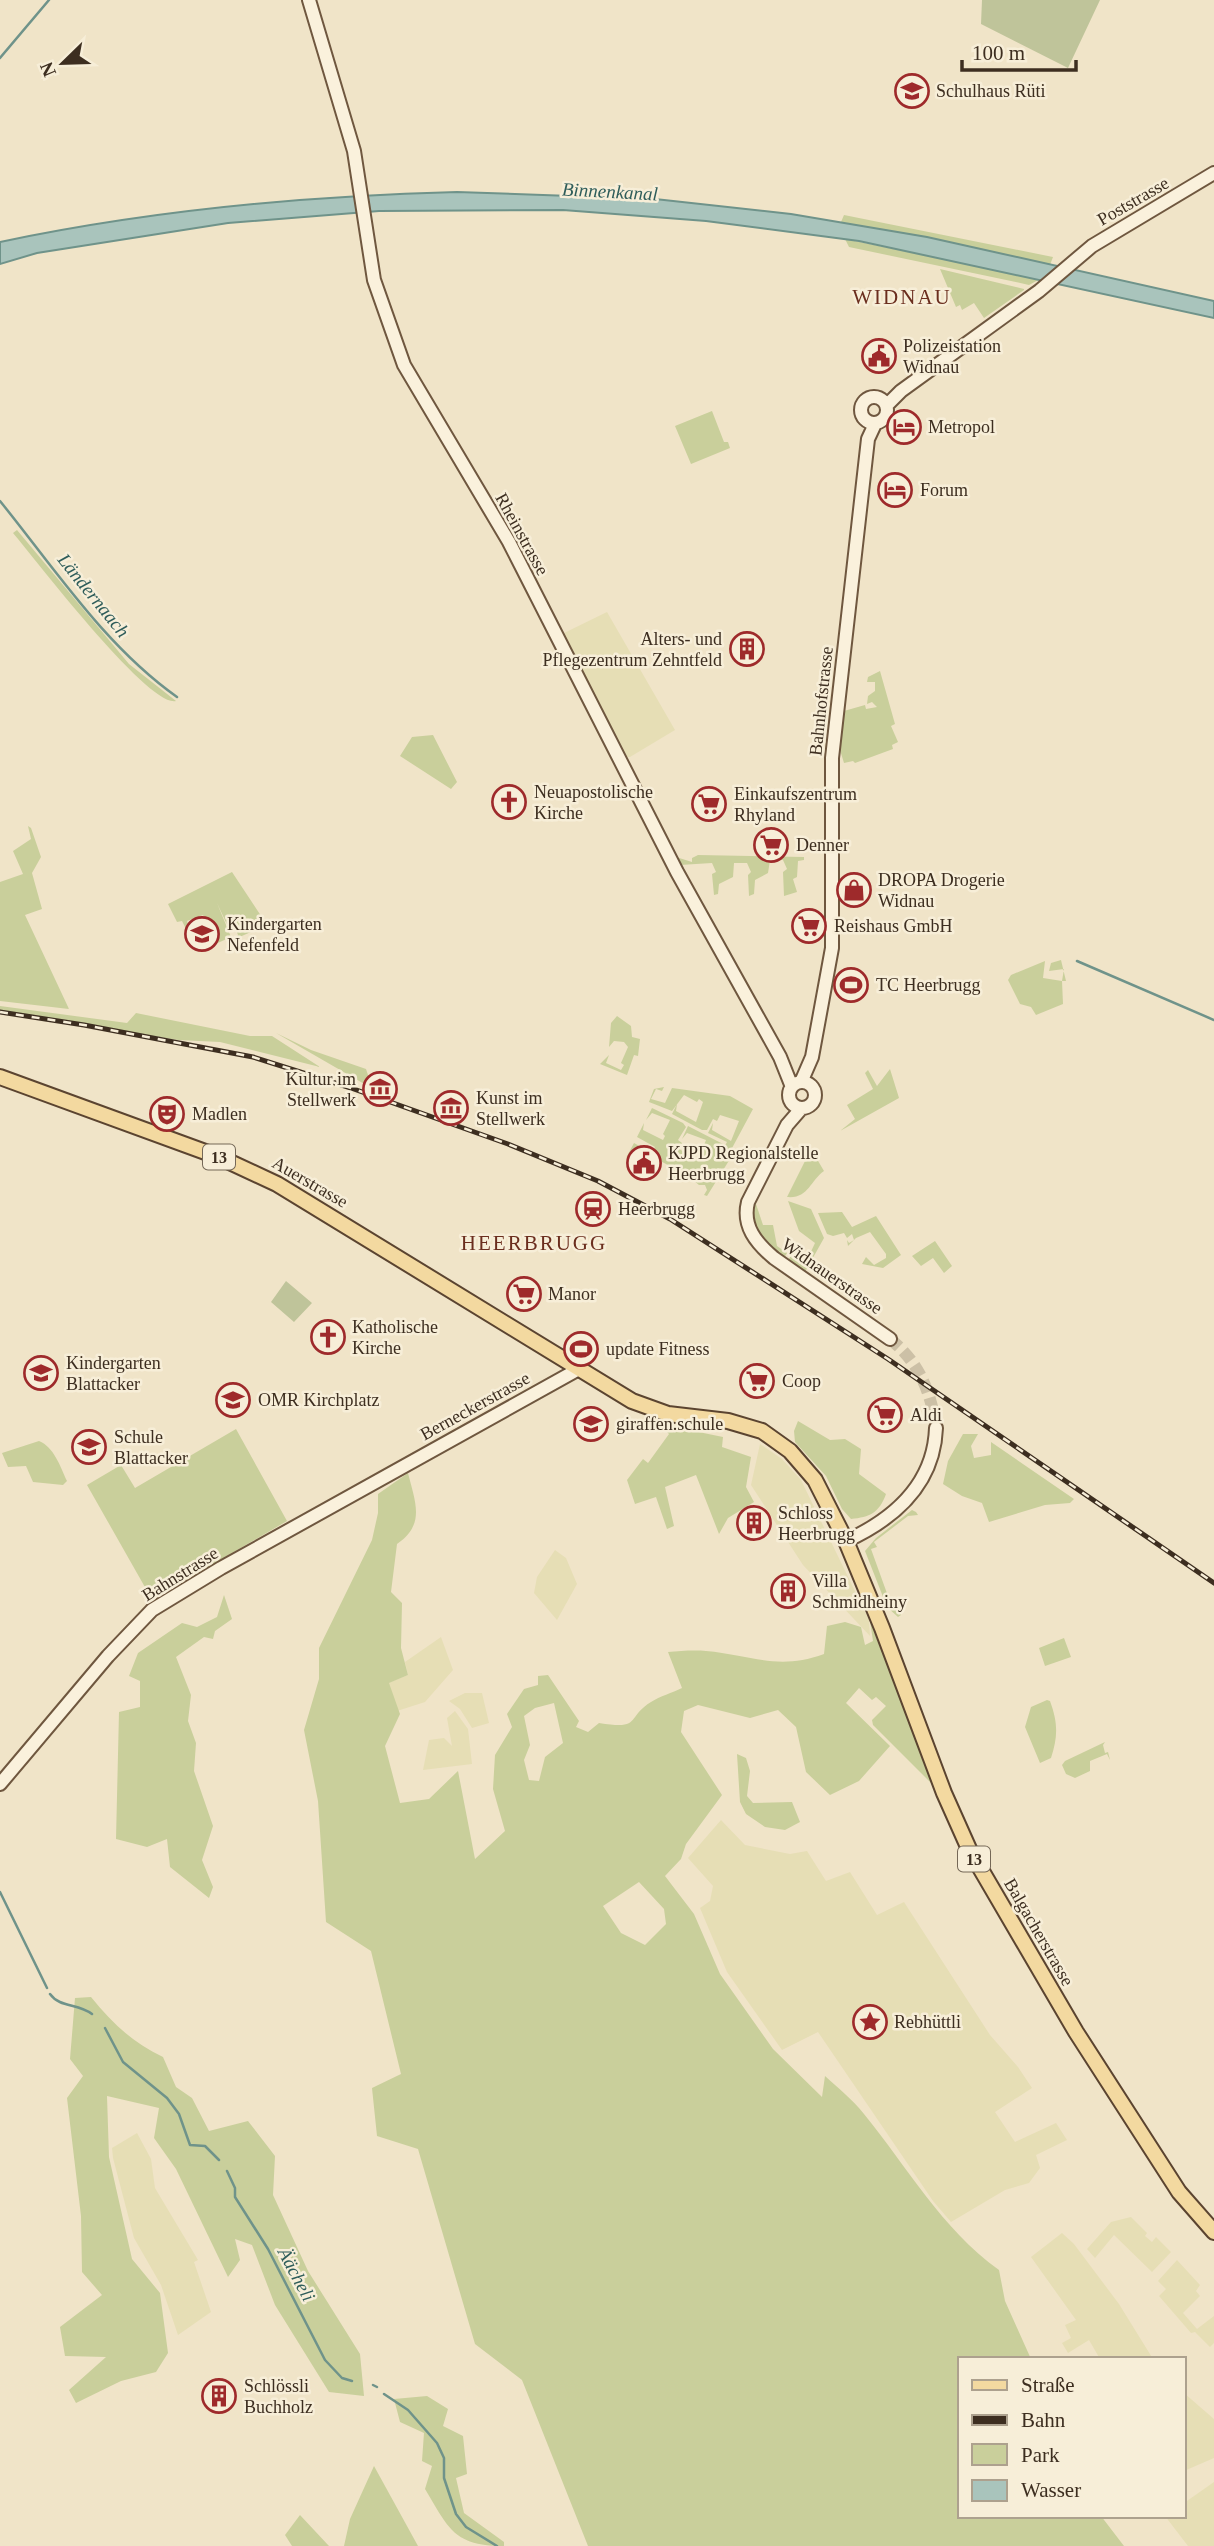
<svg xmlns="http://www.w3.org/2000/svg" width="1214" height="2546" viewBox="0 0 1214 2546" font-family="Georgia,serif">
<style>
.farmland{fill:#e6deb5}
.green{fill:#c9cf9b;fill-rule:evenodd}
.cemetery{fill:#bfc49a}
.water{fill:#a9c4bc;stroke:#6f938a;stroke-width:2}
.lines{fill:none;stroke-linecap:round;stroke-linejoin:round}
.stream{stroke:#6f938a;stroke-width:2.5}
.secondary-tunnel{stroke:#ccc0a6;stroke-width:12;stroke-dasharray:12 6;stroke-linecap:butt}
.secondary-casing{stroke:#6f573f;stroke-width:16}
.primary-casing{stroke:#5b4430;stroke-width:18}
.secondary{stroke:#faf1dc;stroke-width:12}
.primary{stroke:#f3d9a0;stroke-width:14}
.rail-casing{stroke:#3d2e20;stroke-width:5}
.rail{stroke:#f7eed8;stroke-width:2.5;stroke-dasharray:8;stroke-linecap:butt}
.labels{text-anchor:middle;stroke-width:5;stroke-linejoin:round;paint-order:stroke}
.shield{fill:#f7eed8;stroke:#756857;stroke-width:2}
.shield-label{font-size:16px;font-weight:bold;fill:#3d2e20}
.poi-label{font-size:18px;fill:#3d2e20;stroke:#f7eed8;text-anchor:start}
.street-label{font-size:18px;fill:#3d2e20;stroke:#f7eed8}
.water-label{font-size:19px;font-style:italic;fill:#2f5d5a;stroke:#f7eed8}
.quarter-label{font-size:21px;letter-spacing:2px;fill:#6b2e1e;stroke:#f7eed8}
</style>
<rect width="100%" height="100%" fill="#f0e4c8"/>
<path class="farmland" d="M607,612L675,730L630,757H625L562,634Z
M760,1444L782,1459L801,1480L869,1620L870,1636L803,1565L751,1485Z
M555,1550L566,1558L577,1584L557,1620L534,1593L537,1577Z
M441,1637L453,1670L425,1702L397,1711L388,1683L408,1675L405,1662Z
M465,1693H482L489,1723L472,1728L460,1709L449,1701Z
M455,1711L468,1729L472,1764L423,1770L429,1740L444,1738L452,1746L447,1718Z
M721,1820L745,1845L790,1854L807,1851L826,1881L850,1872L877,1915L904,1902L990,2035L1018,2067L1032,2088L995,2112L1015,2142L1056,2123L1067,2140L1036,2155L1040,2168L1029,2183L1005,2190L951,2222L933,2201L818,2032L782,2050L727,1972L700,1908L710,1901L713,1886L688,1858Z
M137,2133L151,2159L155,2188L198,2260L194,2262L211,2312L178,2335L161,2285L134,2238L113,2158L112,2148Z
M1131,2217L1147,2233L1145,2236L1152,2242L1156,2237L1171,2252L1152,2272L1114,2235L1095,2258L1087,2249L1111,2222Z
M1062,2233L1074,2244L1119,2304L1153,2359H1100L1089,2340L1068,2353L1062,2343L1071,2338L1065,2325L1076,2320L1031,2257Z
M1177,2260L1200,2285L1196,2291L1200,2296L1183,2313L1197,2329L1214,2316V2343L1210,2347L1195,2332L1191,2333L1159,2296L1166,2289L1158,2281Z
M1184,2393L1214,2419V2458L1184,2471Z
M1214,2482V2546H1188L1165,2516H1184V2503Z"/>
<path class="green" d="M844,215L1053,257L1050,265L841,222Z
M845,239L1040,279L1029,285L1011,281L849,247Z
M940,269L1024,289V290L984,318L974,303L962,310L960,305L956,307Z
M712,411L724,442H728L730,448L691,464L675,426Z
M17,530L129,664L176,701C149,708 35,559 13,533Z
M880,671L895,724L891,726L898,742L892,745L893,749L855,763L853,761L844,763L840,750L844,711L865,705L866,709L877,707L872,702L867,704L868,696L875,691V682H867L868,677Z
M433,735L457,782L451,789L400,756L412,737Z
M28,826L31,828L41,857L32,873L42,909L25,915L69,1009L0,1001V882L23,874L13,851L31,839Z
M698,855L804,857V860L798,861L797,877L793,879L797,892L784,896L783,872L787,869L783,860H770L768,873L755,880L754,894L749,896L748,875L751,872L747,863H734L733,877L719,884L718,894L714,895L712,874L716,872L712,863L680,865L676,857L692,862V858Z
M232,872L267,925L235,939L238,935L235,927L229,929L217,903L231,937L200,951L199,949L215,941L203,915L187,921L189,927L186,929L182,921L177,922L168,904Z
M1061,960L1066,981H1062L1063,1004L1036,1015L1031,1007L1020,1004L1008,980L1011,975L1045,961L1043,978L1062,981L1064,969L1049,971L1051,963Z
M0,1006L127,1023L136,1013L250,1036H272L320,1067L220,1042L178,1040L0,1012Z
M617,1016L631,1026L632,1037L640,1039L638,1056L634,1055L627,1075L600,1064L609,1055L606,1063L621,1070L624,1065L621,1063L628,1047L624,1042L614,1041L609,1047L611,1023Z
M276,1033L311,1050L366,1069L368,1075L386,1082L384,1087L376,1084L373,1089Z
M890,1069L899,1098L840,1131L855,1119L847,1105L873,1089L865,1073L868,1070L877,1086Z
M664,1087L662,1091L656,1089L651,1099L665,1103L672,1088L730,1096L753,1109L731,1150L736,1153L733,1157L722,1151L727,1142L708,1133L713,1123L712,1130L731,1141L739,1121L720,1115L717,1121L713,1119L707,1130H702L672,1114L677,1104L676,1111L696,1122L703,1102L699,1099L697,1102L684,1095L672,1111L649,1102L654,1089Z
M652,1108L683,1123L686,1127L678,1140L682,1143L679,1149L698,1160L706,1140L687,1133L682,1139L688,1126L723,1144L719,1153L730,1159L707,1196L704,1195L707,1190L705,1185H699L688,1176L686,1178L680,1172L675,1179L668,1175L671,1170L668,1165L637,1149L626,1158L634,1143L652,1153L655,1147L637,1137L644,1123L643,1130L663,1140L665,1136L663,1134L670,1120L652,1113L646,1120Z
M811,1149L824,1171C810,1181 808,1199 787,1197Z
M755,1201L763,1225H773L777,1246L787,1253L784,1258C766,1245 747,1224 755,1201Z
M788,1201L811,1209L824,1238L805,1272L788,1260L794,1252L807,1260L815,1243L799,1231Z
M842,1212L852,1227L876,1216L901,1255L883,1268L862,1264L866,1257L874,1265L886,1258V1254L870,1232L856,1238L848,1246L847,1240L849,1243L854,1240L852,1234L847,1238L844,1233L833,1236L827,1234L818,1213Z
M935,1241L952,1266L944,1273L933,1258L921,1266L912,1256Z
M798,1421L830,1440L845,1439L861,1449L859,1474L886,1494C879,1513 870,1517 851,1519L842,1509L826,1476L795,1442L794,1431Z
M674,1427L723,1437L722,1447L751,1457L746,1487L754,1502L728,1518L719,1534L696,1475L665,1487L674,1526L667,1529L656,1497L635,1504L627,1480L643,1459L648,1463L669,1434L665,1430Z
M236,1429L287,1521L155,1598L150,1596L87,1485L121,1465L135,1488Z
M963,1434H978L971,1446L974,1458L991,1455V1442L1074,1499L1070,1503L1045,1505L989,1522L982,1503L962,1496L943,1484L948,1461Z
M39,1441C54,1447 60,1466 67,1481L63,1485L33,1482L26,1466L8,1467L2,1453Z
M408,1473C415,1502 426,1524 397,1544L391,1592L402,1603L401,1648L408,1675L389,1683L400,1714L385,1746L400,1803L429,1799L458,1771L475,1859L505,1831L493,1789L495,1755L512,1727L507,1714L524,1689L538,1685V1676L548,1675L579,1721L576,1727L588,1732L599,1723C643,1730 625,1718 651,1702C660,1696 672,1693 682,1688L668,1652C680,1651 694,1650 706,1651C751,1655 778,1671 824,1654L827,1626L845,1622L861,1627L865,1645L873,1641L870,1621L934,1786L873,1725L872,1720L886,1706L876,1697L872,1700L859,1688L846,1703L890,1746L859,1781L830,1795L806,1772L796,1727L778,1710L750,1718L698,1705L684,1711L681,1732L722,1795L686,1844L681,1859L665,1876L694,1914L720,1974L773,2049L822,2097L825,2076C838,2088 853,2100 864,2114C908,2168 941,2228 999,2270L1005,2301L1031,2359H960V2516H1101L1124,2546H588L522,2380L475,2344L418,2149L377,2136L372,2088L401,2074L371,1951L326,1922L318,1801L304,1730L319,1679V1648L372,1540L378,1513V1494ZM554,1703L563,1743L545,1757L539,1781L529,1780L524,1760L530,1745L524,1716L535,1708ZM639,1882L664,1909L666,1924L645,1945L621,1933L603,1906Z
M912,1510L916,1512L918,1515L908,1516L874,1542L877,1547L871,1549L893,1610L899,1608L901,1615L898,1617L887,1607L865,1551L876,1538Z
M224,1595L232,1619L215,1631L213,1639L204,1637L176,1657L191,1695L188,1721L196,1743L194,1771L213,1826L202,1860L213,1887L209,1898L170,1867L167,1839L147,1847L116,1839L119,1712L140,1707V1681L129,1676L138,1653L182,1623L197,1627L217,1617Z
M1064,1638L1071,1657L1045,1666L1039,1648Z
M1047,1700L1050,1701C1058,1723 1058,1736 1051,1758L1040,1763L1025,1727L1031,1707Z
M1105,1742L1103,1745L1105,1753L1108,1752L1110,1760L1107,1754L1090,1761V1771L1075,1778L1066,1774L1062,1765L1065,1761Z
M737,1754L746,1758L750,1771L747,1796L753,1803L792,1802L800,1822L785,1830L765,1827L746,1814L740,1802Z
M91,1997C112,2023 133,2043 163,2057L176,2087L192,2098L209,2131L248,2121L275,2156L273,2195L308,2271L360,2354L364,2396L329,2392L275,2305L252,2245L235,2239L240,2260L228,2277L176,2169L154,2138L159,2108L107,2096L109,2157L132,2259L160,2293L168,2353L156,2372L121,2381L76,2403L69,2390L106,2357L65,2356L60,2327L102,2295L82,2272L81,2216L67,2098L83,2076L70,2059L75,1998Z
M427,2396L448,2409L443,2426L463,2436L467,2474L456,2478L464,2513L504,2542V2546C454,2546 449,2529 425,2489L432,2466L422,2461L424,2433L400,2422L394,2399Z
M374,2466L418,2546H344L350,2519Z
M300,2515L329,2546H292L285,2535Z"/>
<path class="cemetery" d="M982,0H1100L1068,68L981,24Z
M286,1281L312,1303L294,1322L271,1302Z"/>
<path class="water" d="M457,192L655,199L791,214L927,237L1214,301V318L859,241L706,221L563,210L379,211L228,223L37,253L0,264V242C152,210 302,196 457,192Z"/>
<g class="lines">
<path class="stream" d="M0,58L49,0
M0,501C55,569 105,646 177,697
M1077,961L1214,1020
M0,1892L47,1988
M50,1994C60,2008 78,2003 92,2014
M105,2028L123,2062L167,2098L179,2114L190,2145L205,2146L219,2160
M227,2171L235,2188V2197L268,2249L325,2360L342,2378L352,2381
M373,2385L377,2387
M384,2394L408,2410L437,2443L444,2458V2478L456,2514L466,2527L497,2546"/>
<path class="secondary-tunnel" d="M890,1339C919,1362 931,1392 936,1428"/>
<g class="secondary-casing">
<path id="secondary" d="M309,0L354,151L374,280L404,365L509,542L677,872L780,1057L792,1087
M861 410a13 13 0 1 1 26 0a13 13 0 1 1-26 0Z
M887,405L901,391L1039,291L1092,246L1214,173
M802,1080L812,1057L832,948V758L868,439L875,424
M789 1095a13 13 0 1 1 26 0a13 13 0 1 1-26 0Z
M800,1110L787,1125L748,1202C742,1226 756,1243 774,1258L890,1339
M846,1541C894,1519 934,1484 936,1428
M0,1784L108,1656L152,1610L221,1568L577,1370"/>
</g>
<g class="primary-casing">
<path id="primary" d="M0,1077L219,1157L277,1184L632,1401L668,1414L728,1421L762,1431L790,1451L815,1480L846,1541L882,1628L944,1793L969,1849L1076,2032L1179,2192L1214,2232"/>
</g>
<use href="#secondary" class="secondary"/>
<use href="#primary" class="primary"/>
<g class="rail-casing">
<path id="rail" d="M0,1012L84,1025L253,1057L351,1088L508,1144L598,1181L670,1219L888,1359L1214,1583"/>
</g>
<use href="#rail" class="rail"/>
</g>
<defs>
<g id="school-ring" transform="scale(1.75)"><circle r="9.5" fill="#f7eed8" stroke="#9e2a2b" stroke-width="1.5"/><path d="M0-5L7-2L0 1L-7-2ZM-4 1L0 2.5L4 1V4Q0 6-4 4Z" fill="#9e2a2b"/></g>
<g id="civic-ring" transform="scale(1.75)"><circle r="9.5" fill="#f7eed8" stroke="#9e2a2b" stroke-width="1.5"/><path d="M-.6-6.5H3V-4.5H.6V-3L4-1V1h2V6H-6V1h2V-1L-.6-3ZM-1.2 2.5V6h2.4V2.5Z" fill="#9e2a2b"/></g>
<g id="hotel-ring" transform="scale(1.75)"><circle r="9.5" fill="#f7eed8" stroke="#9e2a2b" stroke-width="1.5"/><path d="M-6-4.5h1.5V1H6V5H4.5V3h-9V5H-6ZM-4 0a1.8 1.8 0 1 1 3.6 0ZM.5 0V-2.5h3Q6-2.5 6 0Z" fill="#9e2a2b"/></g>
<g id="building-ring" transform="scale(1.75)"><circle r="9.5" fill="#f7eed8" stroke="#9e2a2b" stroke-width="1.5"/><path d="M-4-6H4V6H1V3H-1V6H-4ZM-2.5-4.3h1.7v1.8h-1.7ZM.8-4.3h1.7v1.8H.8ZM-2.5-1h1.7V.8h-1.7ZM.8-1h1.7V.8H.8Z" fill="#9e2a2b"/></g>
<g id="church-ring" transform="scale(1.75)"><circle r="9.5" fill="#f7eed8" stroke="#9e2a2b" stroke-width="1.5"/><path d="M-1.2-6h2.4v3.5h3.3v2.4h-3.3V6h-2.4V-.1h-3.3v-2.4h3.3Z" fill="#9e2a2b"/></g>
<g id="supermarket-ring" transform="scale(1.75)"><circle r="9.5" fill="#f7eed8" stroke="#9e2a2b" stroke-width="1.5"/><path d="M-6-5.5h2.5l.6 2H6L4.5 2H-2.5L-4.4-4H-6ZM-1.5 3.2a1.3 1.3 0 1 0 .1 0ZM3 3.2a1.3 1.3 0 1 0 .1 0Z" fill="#9e2a2b"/></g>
<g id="shop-ring" transform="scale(1.75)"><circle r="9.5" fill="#f7eed8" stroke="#9e2a2b" stroke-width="1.5"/><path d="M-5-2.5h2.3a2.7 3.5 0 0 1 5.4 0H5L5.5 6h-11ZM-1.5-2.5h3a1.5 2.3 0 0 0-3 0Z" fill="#9e2a2b"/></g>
<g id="stadium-ring" transform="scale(1.75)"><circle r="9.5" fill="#f7eed8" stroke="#9e2a2b" stroke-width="1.5"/><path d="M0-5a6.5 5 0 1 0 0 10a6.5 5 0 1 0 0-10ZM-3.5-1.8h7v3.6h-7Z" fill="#9e2a2b"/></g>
<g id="museum-ring" transform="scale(1.75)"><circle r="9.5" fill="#f7eed8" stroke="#9e2a2b" stroke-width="1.5"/><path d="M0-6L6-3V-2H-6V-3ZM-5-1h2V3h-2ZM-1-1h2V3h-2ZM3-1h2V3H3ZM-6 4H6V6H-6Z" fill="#9e2a2b"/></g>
<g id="theatre-ring" transform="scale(1.75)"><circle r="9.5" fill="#f7eed8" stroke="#9e2a2b" stroke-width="1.5"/><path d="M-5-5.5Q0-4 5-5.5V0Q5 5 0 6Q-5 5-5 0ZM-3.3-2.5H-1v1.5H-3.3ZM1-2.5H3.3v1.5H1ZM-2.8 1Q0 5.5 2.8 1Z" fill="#9e2a2b"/></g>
<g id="station-ring" transform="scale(1.75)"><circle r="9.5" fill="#f7eed8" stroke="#9e2a2b" stroke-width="1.5"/><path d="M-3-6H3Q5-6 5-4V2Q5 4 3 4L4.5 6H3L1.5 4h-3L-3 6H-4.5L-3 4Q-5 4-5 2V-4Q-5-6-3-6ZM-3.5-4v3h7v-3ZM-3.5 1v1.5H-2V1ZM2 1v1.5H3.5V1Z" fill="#9e2a2b"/></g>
<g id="sight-ring" transform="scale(1.75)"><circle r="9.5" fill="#f7eed8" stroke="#9e2a2b" stroke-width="1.5"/><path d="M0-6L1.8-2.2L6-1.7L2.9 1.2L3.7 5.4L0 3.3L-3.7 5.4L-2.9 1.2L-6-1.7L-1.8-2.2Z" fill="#9e2a2b"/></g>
</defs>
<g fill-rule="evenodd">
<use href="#school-ring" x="912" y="91"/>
<use href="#civic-ring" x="879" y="356"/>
<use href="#hotel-ring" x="904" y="427"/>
<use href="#hotel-ring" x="895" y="490"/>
<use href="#building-ring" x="747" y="649"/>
<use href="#church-ring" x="509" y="802"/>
<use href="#supermarket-ring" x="709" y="804"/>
<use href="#supermarket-ring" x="771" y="845"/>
<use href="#shop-ring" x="854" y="890"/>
<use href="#supermarket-ring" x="809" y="926"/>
<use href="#school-ring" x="202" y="934"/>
<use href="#stadium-ring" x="851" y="985"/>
<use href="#museum-ring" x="380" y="1089"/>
<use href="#museum-ring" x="451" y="1108"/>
<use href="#theatre-ring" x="167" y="1114"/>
<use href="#civic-ring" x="644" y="1163"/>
<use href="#station-ring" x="593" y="1209"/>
<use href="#supermarket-ring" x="524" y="1294"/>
<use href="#church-ring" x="328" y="1337"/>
<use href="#stadium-ring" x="581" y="1349"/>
<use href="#school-ring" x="41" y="1373"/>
<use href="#supermarket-ring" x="757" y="1381"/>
<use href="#school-ring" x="233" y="1400"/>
<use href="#supermarket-ring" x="885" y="1415"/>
<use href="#school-ring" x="591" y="1424"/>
<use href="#school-ring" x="89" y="1447"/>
<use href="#building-ring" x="754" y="1523"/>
<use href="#building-ring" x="788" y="1591"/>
<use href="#sight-ring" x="870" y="2022"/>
<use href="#building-ring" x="219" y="2396"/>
</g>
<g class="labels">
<g class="shield">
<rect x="203" y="1144.5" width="32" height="25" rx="5"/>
<rect x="958" y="1846.5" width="32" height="25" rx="5"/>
</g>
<g class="shield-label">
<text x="219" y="1163">13</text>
<text x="974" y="1865">13</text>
</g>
<g class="poi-label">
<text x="936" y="97">Schulhaus Rüti</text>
<text x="903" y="352">Polizeistation<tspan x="903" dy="21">Widnau</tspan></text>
<text x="928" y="433">Metropol</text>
<text x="920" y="496">Forum</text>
<text x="722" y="645" text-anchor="end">Alters- und<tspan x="722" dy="21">Pflegezentrum Zehntfeld</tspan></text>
<text x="534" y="798">Neuapostolische<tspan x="534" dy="21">Kirche</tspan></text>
<text x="734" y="800">Einkaufszentrum<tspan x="734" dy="21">Rhyland</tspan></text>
<text x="796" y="851">Denner</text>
<text x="878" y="886">DROPA Drogerie<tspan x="878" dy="21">Widnau</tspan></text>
<text x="227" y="930">Kindergarten<tspan x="227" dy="21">Nefenfeld</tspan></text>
<text x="834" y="932">Reishaus GmbH</text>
<text x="876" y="991">TC Heerbrugg</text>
<text x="356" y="1085" text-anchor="end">Kultur im<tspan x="356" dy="21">Stellwerk</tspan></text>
<text x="476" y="1104">Kunst im<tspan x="476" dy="21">Stellwerk</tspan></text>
<text x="192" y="1120">Madlen</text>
<text x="668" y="1159">KJPD Regionalstelle<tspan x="668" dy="21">Heerbrugg</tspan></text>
<text x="618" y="1215">Heerbrugg</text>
<text x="548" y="1300">Manor</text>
<text x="352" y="1333">Katholische<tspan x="352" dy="21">Kirche</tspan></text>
<text x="606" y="1355">update Fitness</text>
<text x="66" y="1369">Kindergarten<tspan x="66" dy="21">Blattacker</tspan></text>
<text x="782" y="1387">Coop</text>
<text x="258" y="1406">OMR Kirchplatz</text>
<text x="910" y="1421">Aldi</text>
<text x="616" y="1430">giraffen.schule</text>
<text x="114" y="1443">Schule<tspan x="114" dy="21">Blattacker</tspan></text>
<text x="778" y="1519">Schloss<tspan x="778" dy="21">Heerbrugg</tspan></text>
<text x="812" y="1587">Villa<tspan x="812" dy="21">Schmidheiny</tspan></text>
<text x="894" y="2028">Rebhüttli</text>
<text x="244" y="2392">Schlössli<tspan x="244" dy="21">Buchholz</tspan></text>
</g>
<g class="street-label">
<text transform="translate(1133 201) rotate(-30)" y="6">Poststrasse</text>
<text transform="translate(522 534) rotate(61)" y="6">Rheinstrasse</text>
<text transform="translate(821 701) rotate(-84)" y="6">Bahnhofstrasse</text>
<text transform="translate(310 1182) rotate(30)" y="6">Auerstrasse</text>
<text transform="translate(832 1276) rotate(35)" y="6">Widnauerstrasse</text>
<text transform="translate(475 1406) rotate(-29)" y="6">Berneckerstrasse</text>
<text transform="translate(180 1574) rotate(-32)" y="6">Bahnstrasse</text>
<text transform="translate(1039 1932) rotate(60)" y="6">Balgacherstrasse</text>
</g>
<g class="water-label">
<text transform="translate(610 191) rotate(3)" y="7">Binnenkanal</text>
<text transform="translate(94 595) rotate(51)" y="7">Ländernaach</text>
<text transform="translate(297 2274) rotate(62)" y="7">Äächeli</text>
</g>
<g class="quarter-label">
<text x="902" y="304">WIDNAU</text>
<text x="534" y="1250">HEERBRUGG</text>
</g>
</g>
<rect x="958" y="2357" width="228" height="161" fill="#f7eed8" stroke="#ada18e" stroke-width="2"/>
<rect x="972" y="2380" width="35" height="10" fill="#f3d9a0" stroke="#ada18e" stroke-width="2"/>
<text x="1021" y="2392" font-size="21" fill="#3d2e20">Straße</text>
<rect x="972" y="2415" width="35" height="10" fill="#3d2e20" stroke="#ada18e" stroke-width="2"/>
<text x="1021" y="2427" font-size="21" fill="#3d2e20">Bahn</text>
<rect x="972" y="2444" width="35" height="21" fill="#c9cf9b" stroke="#ada18e" stroke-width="2"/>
<text x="1021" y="2462" font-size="21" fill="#3d2e20">Park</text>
<rect x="972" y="2480" width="35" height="21" fill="#a9c4bc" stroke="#ada18e" stroke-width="2"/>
<text x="1021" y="2497" font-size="21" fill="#3d2e20">Wasser</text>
<g transform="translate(63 63) rotate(247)" stroke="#f7eed8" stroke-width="5" paint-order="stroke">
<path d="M0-5L12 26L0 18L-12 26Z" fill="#3d2e20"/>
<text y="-10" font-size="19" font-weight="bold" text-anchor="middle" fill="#3d2e20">N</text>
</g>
<path d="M962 60v10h114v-10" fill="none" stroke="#3d2e20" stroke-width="3.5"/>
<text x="972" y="60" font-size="21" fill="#3d2e20" stroke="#f7eed8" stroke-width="5" paint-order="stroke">100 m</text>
</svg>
